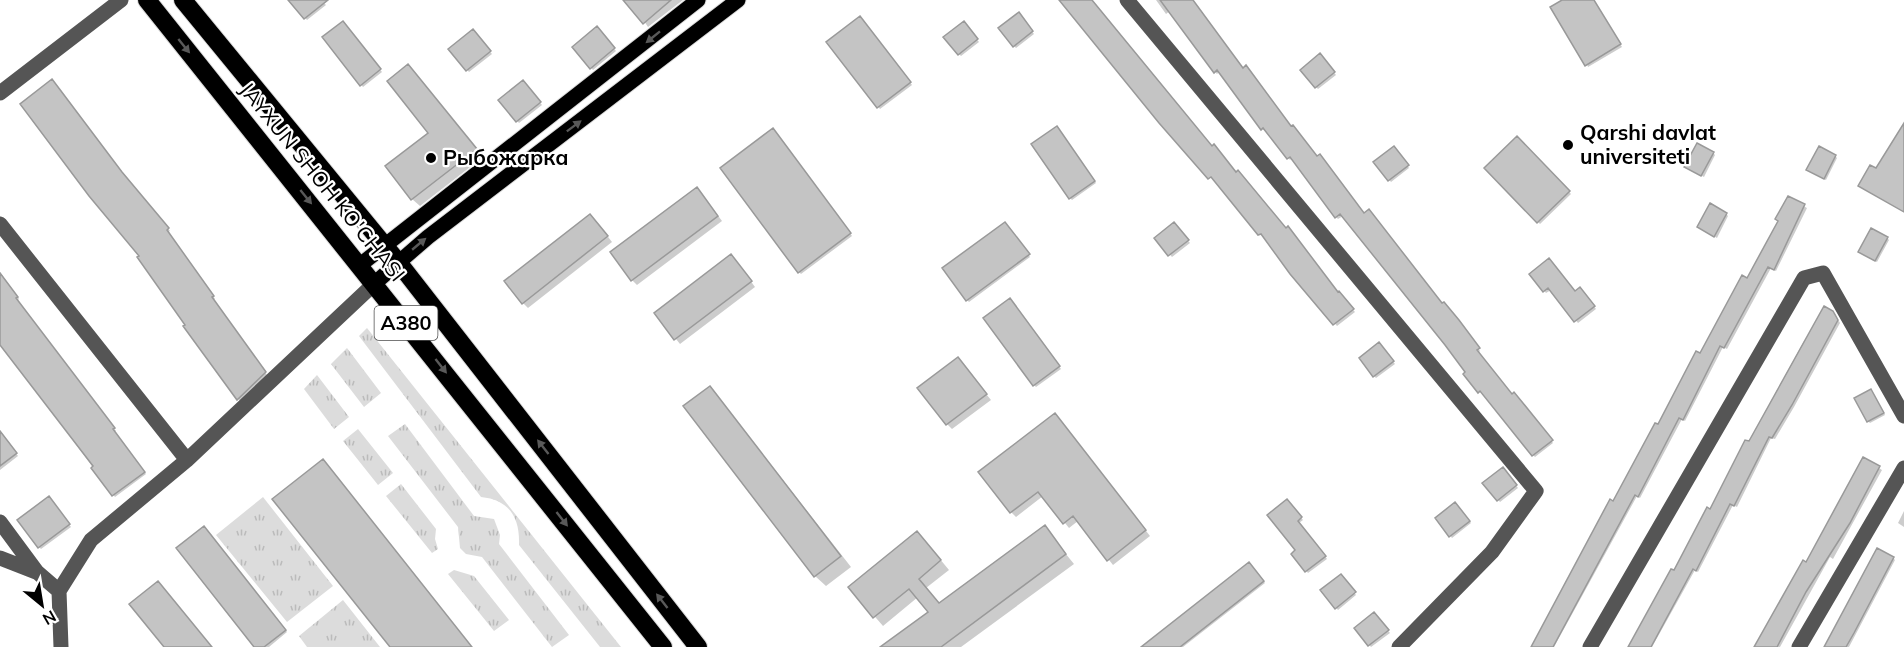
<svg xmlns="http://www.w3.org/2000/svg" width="1904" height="647" viewBox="0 0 1904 647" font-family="Mulish,sans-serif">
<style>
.grass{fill:url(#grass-tufts)}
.shadow{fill:#0003}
.building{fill:#c4c4c4;stroke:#999;stroke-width:1.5}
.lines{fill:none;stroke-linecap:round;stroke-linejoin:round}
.major-casing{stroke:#dbdbdb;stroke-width:17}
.highway-casing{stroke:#dbdbdb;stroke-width:20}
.minor{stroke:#555;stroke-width:15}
.major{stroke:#000;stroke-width:15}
.highway{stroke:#000;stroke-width:18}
.oneway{fill:#595959}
.poi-dot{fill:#000;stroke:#fff;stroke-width:2}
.labels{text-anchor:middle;stroke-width:4.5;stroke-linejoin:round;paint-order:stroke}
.shield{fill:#fff;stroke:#4c4c4c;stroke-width:1.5}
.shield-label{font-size:20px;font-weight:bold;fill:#000}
.poi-label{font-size:21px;font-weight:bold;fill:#000;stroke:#fff;text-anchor:start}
.street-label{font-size:21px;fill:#000;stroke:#fff}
</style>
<defs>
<pattern id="grass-tufts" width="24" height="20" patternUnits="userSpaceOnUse" patternTransform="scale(1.5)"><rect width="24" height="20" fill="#dcdcdc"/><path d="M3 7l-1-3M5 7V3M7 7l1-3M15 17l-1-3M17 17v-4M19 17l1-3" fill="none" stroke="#bbb"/></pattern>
</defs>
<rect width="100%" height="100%" fill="#fff"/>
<path class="grass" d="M367,328L621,647H600L519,545C520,518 510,500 481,497L359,336Z
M347,348L381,393L364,407L331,364Z
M317,375L349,417L334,429L304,389Z
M405,424L474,516L494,519L500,535L499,544L569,635L552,647L482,557L466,554L460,548L458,527L388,436Z
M358,429L393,473L378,485L343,441Z
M401,484L436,529L435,539L438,549L432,553L386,496Z
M263,497L333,586L287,622L216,535Z
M454,570L474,576L509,620L494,631L448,574Z
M343,600L380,647H307L299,636Z"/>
<path class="shadow" d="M290,0H321L326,5L307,20Z
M630,0H683L648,27Z
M1062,0H1092L1189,121L1355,312L1337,326L1291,273L1264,235L1260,234L1214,178H1210Z
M1156,0H1186L1364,215L1460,324L1480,351L1478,353L1512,396H1516L1553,443L1535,457L1533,455L1483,392H1479L1467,373L1343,216L1338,219L1336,217L1292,158L1290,160L1266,130L1262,129L1220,71L1217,74L1215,72L1170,11L1166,14Z
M1565,0H1594L1622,47L1588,67Z
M1020,16L1034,34L1016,48L1014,46Z
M862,20L912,85L880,109L828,42Z
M342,23L382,72L363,87L324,37Z
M964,23L979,42L961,56L959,54Z
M596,28L616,51L593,70L574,47Z
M472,31L492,54L469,72L450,49Z
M1322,57L1336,75L1318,89L1316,87Z
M416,74L483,157L420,206L412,199L430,133Z
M523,82L542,105L519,123L500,101Z
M1059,130L1096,183L1072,200L1070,198Z
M775,132L852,236L801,274L799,272Z
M1517,138L1571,194L1540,224L1486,168Z
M1396,150L1409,168L1391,182L1376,163Z
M1713,153L1715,155L1704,177L1688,168Z
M1835,156L1837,158L1826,180L1810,172Z
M124,176L170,231L168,232L215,299L213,300L267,375L240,401L116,224Z
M702,194L722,221L637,285L632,280Z
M1789,198L1807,208L1776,271L1771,268L1727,349L1723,347L1685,421L1682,419L1640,498L1637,496L1554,647H1533L1700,355L1748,280L1780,222Z
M1726,214L1728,216L1717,238L1699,227Z
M595,220L612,242L528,308L523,303Z
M1174,224L1190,243L1172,257L1156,238Z
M1007,226L1030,257L969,302L967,300Z
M1887,238L1889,240L1877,262L1862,254Z
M736,261L755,287L680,344L656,314Z
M0,272L19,299L17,301L116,431L114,432L146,474L115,497L0,342Z
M1531,274L1575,293L1580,289L1596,309L1578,323L1551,290L1546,293Z
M1012,302L1061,369L1036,387L1034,385Z
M1835,314L1840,323L1794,407L1775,439L1771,438L1737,507L1733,505L1698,572L1695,570L1652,647H1628L1711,511L1804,341Z
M1379,344L1395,364L1376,378L1374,376Z
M958,359L991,400L952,429L947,424Z
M710,387L851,567L826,586L815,576Z
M1873,393L1885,415L1870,423L1868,421Z
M1060,420L1150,536L1113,565L1078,521L1069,528L1043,496L1016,517L1011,512Z
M0,433L18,456L0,470Z
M1864,459L1882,470L1833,559L1830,557L1780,647H1756L1807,564Z
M1505,471L1518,488L1500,502L1484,483Z
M51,500L71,527L41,549L39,547Z
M1289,503L1303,520L1299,523L1327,559L1308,573L1293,554L1297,551Z
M1457,506L1471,523L1452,538L1437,518Z
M1904,511V527L1898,523Z
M1044,527L1074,564L961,647H883L930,612L918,597L883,626L850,588L925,541L949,570L926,588L940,605Z
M206,530L287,632L269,647H256Z
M1893,558L1895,560L1849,647H1826Z
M1251,566L1265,583L1183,647H1142Z
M1343,578L1356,595L1338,610L1323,590Z
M1376,616L1390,633L1371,647L1356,628Z"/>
<path class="building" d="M288,0H328L304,19Z
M623,0H671L643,24Z
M1059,0H1092L1212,146L1214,144L1236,172L1238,170L1286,228L1288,226L1338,292L1339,291L1354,309L1333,325L1290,274L1261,234L1258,235L1211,177L1208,179L1159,123Z
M1160,0H1193L1243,68L1246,65L1291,126L1293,125L1317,156L1320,154L1364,213L1369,209L1442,303L1444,302L1459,320L1480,348L1477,350L1512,394L1514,392L1553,440L1532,456L1480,391L1478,393L1463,374L1465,372L1445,345L1340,214L1335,218L1290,157L1287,159L1263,128L1261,130L1217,70L1214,73Z
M1562,0H1594L1621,44L1585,66L1550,7Z
M1019,12L1033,31L1013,47L998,28Z
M860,16L911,82L877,108L826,42Z
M343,21L381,69L360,86L322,37Z
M964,21L978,39L958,55L943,37Z
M597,26L615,48L590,69L572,47Z
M473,29L491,51L466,71L448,49Z
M1320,53L1335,72L1315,88L1300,70Z
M408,64L477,149L411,200L385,166L428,133L387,81Z
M52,79L122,172L169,228L167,230L214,296L212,297L266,372L237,400L183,326L185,325L137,257L139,256L89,196L20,104Z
M523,80L541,102L516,122L498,100Z
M1904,123V212L1858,186L1870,165L1876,168Z
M1057,126L1095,181L1069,199L1031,144Z
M773,128L851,233L798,273L720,168Z
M1517,136L1570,191L1537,223L1484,168Z
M1697,143L1714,152L1701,176L1684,167Z
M1394,146L1409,165L1388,181L1373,162Z
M1819,146L1836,155L1824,179L1806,170Z
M697,187L718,216L631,281L610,252Z
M1788,196L1805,204L1774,270L1768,267L1724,348L1720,346L1683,420L1679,418L1638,497L1635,495L1553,647H1531L1610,499L1613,501L1655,423L1658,424L1696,351L1700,353L1742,275L1747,278L1778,221L1775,219Z
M1710,203L1727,213L1714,237L1697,227Z
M590,214L608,236L522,304L504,281Z
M1005,222L1030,254L966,301L942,268Z
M1174,222L1189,240L1168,256L1154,238Z
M1871,228L1888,237L1875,261L1858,252Z
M731,254L752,281L674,340L654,313Z
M1549,258L1575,291L1580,287L1595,306L1574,322L1548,288L1543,292L1529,274Z
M0,273L18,297L16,298L115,428L113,429L145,472L112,496L91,468L93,466L0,345Z
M1010,298L1060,366L1033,386L983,318Z
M1824,306L1833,311L1838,320L1792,405L1772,438L1769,437L1734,506L1730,504L1696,571L1693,569L1651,647H1628L1671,569L1674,570L1707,507L1710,509L1745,440L1749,441Z
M1379,342L1394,361L1373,377L1359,358Z
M958,357L987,394L946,425L917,388Z
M710,386L841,556L814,577L683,406Z
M1871,389L1884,413L1867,422L1854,398Z
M1055,413L1146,530L1107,561L1073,516L1063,524L1038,492L1010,513L978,472Z
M0,431L17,453L0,466Z
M1863,457L1880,466L1850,523L1806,592L1777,647H1754L1803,560L1806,562Z
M323,459L472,647H390L272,499Z
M1503,467L1517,485L1497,501L1482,483Z
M49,496L70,524L38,548L17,520Z
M1287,499L1302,517L1298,521L1326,556L1305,572L1291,554L1295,550L1267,515Z
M1455,502L1470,521L1449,537L1435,518Z
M1045,525L1066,554L941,647H880L928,612L909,589L873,618L848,587L917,531L941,560L919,579L939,603Z
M204,526L286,630L264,647H254L176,548Z
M1877,548L1894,557L1854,633L1846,647H1824Z
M1249,562L1264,581L1180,647H1141Z
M1341,574L1356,592L1335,609L1320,590Z
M158,581L212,647H164L129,604Z
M1374,612L1389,630L1368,646L1354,628Z"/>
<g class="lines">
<g class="major-casing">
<path id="major" d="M360,265L698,0
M375,283L428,237L738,0"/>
</g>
<g class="highway-casing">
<path id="highway" d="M147,0L663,647
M183,0L398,262L698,647"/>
</g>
<path class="minor" d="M1127,0L1536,491L1492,552L1399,647
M0,93L121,0
M0,224L187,460
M0,522L37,572L59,591L61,647
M0,558L36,572
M59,591L91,540L187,460L375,283
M1590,647L1804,278L1823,273L1904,416
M1799,647L1904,468"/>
<use href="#major" class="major"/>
<use href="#highway" class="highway"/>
</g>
<defs><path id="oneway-solid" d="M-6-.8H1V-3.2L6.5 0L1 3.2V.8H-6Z" transform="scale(1.5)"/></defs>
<g class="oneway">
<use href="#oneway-solid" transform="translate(653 37) rotate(141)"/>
<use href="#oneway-solid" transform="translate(184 46) rotate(51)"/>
<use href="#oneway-solid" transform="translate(574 126) rotate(-37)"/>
<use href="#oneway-solid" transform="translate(306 197) rotate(51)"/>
<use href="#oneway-solid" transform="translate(419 244) rotate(-40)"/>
<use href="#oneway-solid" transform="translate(441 366) rotate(52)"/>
<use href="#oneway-solid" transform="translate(543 447) rotate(-128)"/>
<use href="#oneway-solid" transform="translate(562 519) rotate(52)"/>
<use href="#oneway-solid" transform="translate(662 601) rotate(-128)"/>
</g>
<g class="poi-dot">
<circle cx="1568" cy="145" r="6"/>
<circle cx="431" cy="158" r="6"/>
</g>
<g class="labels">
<rect class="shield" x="374.5" y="306" width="63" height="34" rx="4.5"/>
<g class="shield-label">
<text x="406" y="330">A380</text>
</g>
<g class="poi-label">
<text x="1580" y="140">Qarshi davlat<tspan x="1580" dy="24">universiteti</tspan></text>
<text x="443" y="165">Рыбожарка</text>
</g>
<g class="street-label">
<text transform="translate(322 182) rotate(51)" y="7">JAYXUN SHOH KO'CHASI</text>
</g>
</g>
<g transform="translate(42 605) rotate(150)" stroke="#ffffff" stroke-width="4.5" paint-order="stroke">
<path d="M0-4.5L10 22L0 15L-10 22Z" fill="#000000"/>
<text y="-9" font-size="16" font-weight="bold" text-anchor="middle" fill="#000000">N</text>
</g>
</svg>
